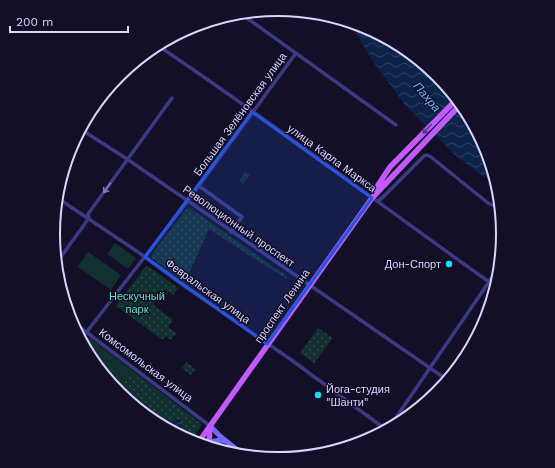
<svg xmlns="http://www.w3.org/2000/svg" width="555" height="468" viewBox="0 0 555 468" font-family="'Work Sans',sans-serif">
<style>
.grass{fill:#12302f}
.forest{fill:url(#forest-firs)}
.park{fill:url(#park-dots)}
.water{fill:url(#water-waves)}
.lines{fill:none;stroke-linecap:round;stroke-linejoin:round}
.minor{stroke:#3d3a85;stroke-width:3.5}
.secondary{stroke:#6f6bff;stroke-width:5}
.primary{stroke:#c25bff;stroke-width:5.5}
.oneway{stroke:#623188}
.oneway2{stroke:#837fbc}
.marked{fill:#2655da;fill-opacity:0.2;stroke:#2655da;stroke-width:3;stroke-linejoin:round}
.poi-dot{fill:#00e5ff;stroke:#130f26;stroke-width:1.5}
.labels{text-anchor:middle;stroke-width:3;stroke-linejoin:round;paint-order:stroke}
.street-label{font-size:11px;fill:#d9d4ff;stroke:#130f26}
.poi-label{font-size:11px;fill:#d9d4ff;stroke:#130f26;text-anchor:end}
.park-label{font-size:11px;fill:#5fe0c0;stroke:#130f26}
.water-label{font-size:12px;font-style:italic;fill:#62b6ff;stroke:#130f26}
.rim{fill:none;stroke:#d9d4ff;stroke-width:2}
</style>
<defs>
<pattern id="forest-firs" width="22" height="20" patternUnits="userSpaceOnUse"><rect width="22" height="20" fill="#12302f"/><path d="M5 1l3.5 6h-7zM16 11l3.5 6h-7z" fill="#344d4e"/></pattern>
<pattern id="park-dots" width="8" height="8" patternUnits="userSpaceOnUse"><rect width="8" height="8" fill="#12302f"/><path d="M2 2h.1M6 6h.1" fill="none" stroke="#344d4e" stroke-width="1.8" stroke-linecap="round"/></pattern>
<pattern id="water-waves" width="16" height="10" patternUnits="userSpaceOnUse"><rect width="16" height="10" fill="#0c2248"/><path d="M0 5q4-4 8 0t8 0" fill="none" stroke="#2f4163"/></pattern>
</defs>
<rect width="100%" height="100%" fill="#130f26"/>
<path class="grass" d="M245,172L250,175L243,184L239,181Z
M115,243L136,258L128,269L107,254Z
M88,252L121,275L111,290L78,267Z
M87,338H90L201,423V427L190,441L118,393L84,342Z"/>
<path class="forest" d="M420,64L437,75L449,93H445Z"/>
<path class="park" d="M190,208L285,275L288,279L269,268L209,229L185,282L152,258V254L186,209Z
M148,266L178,288L173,295L165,289L153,305L173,320L168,327L176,333L171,340L166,336L163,340L116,306L145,267Z
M318,328L333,338L314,363L300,353Z
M186,362L195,369L191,375L182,368Z
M129,371L201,424L188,440L118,393L116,389Z"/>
<path class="water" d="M350,23L364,26L417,62L441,90L475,132L485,148L492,183L455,155L404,104L372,60Z
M171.5 425a5.5 5.5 0 1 1 11 0a5.5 5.5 0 1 1-11 0Z"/>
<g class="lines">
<path class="minor" d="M244,16L396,125
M160,47C273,123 382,206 492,284
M82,130L127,159L446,379
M199,186L242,217L231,232
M59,199L141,254L180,283L290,359L384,428
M378,201L382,198L424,156L427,155L431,157L488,203L497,207
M58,261L89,218L88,214L172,98
M69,319L210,426
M82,338L187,202L296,53
M393,422L495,273"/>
<path class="secondary" d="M210,426L221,437L240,452
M209,442L221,440L224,441"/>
<path class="primary" d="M374,192L380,182L390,167L454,102
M198,443L372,198L458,107
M209,445L210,426"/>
</g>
<defs><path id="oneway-shaft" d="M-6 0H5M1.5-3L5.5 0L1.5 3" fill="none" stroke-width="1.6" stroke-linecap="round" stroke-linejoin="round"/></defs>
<use class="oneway" href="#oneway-shaft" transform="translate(427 129) rotate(134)"/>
<use class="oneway2" href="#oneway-shaft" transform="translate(107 188) rotate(126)"/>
<path class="marked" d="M252,112L372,198L267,344L145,257Z"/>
<g class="poi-dot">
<circle cx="449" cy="264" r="4"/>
<circle cx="318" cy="395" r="4"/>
</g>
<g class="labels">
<g class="street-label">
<text transform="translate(240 114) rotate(-54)" y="4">Большая Зелёновская улица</text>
<text transform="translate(332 158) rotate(36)" y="4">улица Карла Маркса</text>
<text transform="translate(239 226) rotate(35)" y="4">Революционный проспект</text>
<text transform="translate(208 291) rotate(36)" y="4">Февральская улица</text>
<text transform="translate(282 306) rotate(-55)" y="4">проспект Ленина</text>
<text transform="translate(146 365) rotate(37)" y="4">Комсомольская улица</text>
</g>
<g class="poi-label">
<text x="441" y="268">Дон-Спорт</text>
<text x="326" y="393" text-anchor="start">Йога-студия<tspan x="326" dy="13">"Шанти"</tspan></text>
</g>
<g class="park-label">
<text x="137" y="300">Нескучный<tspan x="137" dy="13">парк</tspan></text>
</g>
<g class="water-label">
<text transform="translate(427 97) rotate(50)" y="4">Пахра</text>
</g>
</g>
<path d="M0 0H555V468H0ZM60 234a218 218 0 1 1 436 0a218 218 0 1 1-436 0Z" fill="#130f26" fill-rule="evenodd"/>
<path class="rim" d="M60 234a218 218 0 1 1 436 0a218 218 0 1 1-436 0Z"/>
<path d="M10 26v6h118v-6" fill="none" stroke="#d9d4ff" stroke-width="2"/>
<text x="16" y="26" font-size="12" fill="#d9d4ff" stroke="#130f26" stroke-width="3" paint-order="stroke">200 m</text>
</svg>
